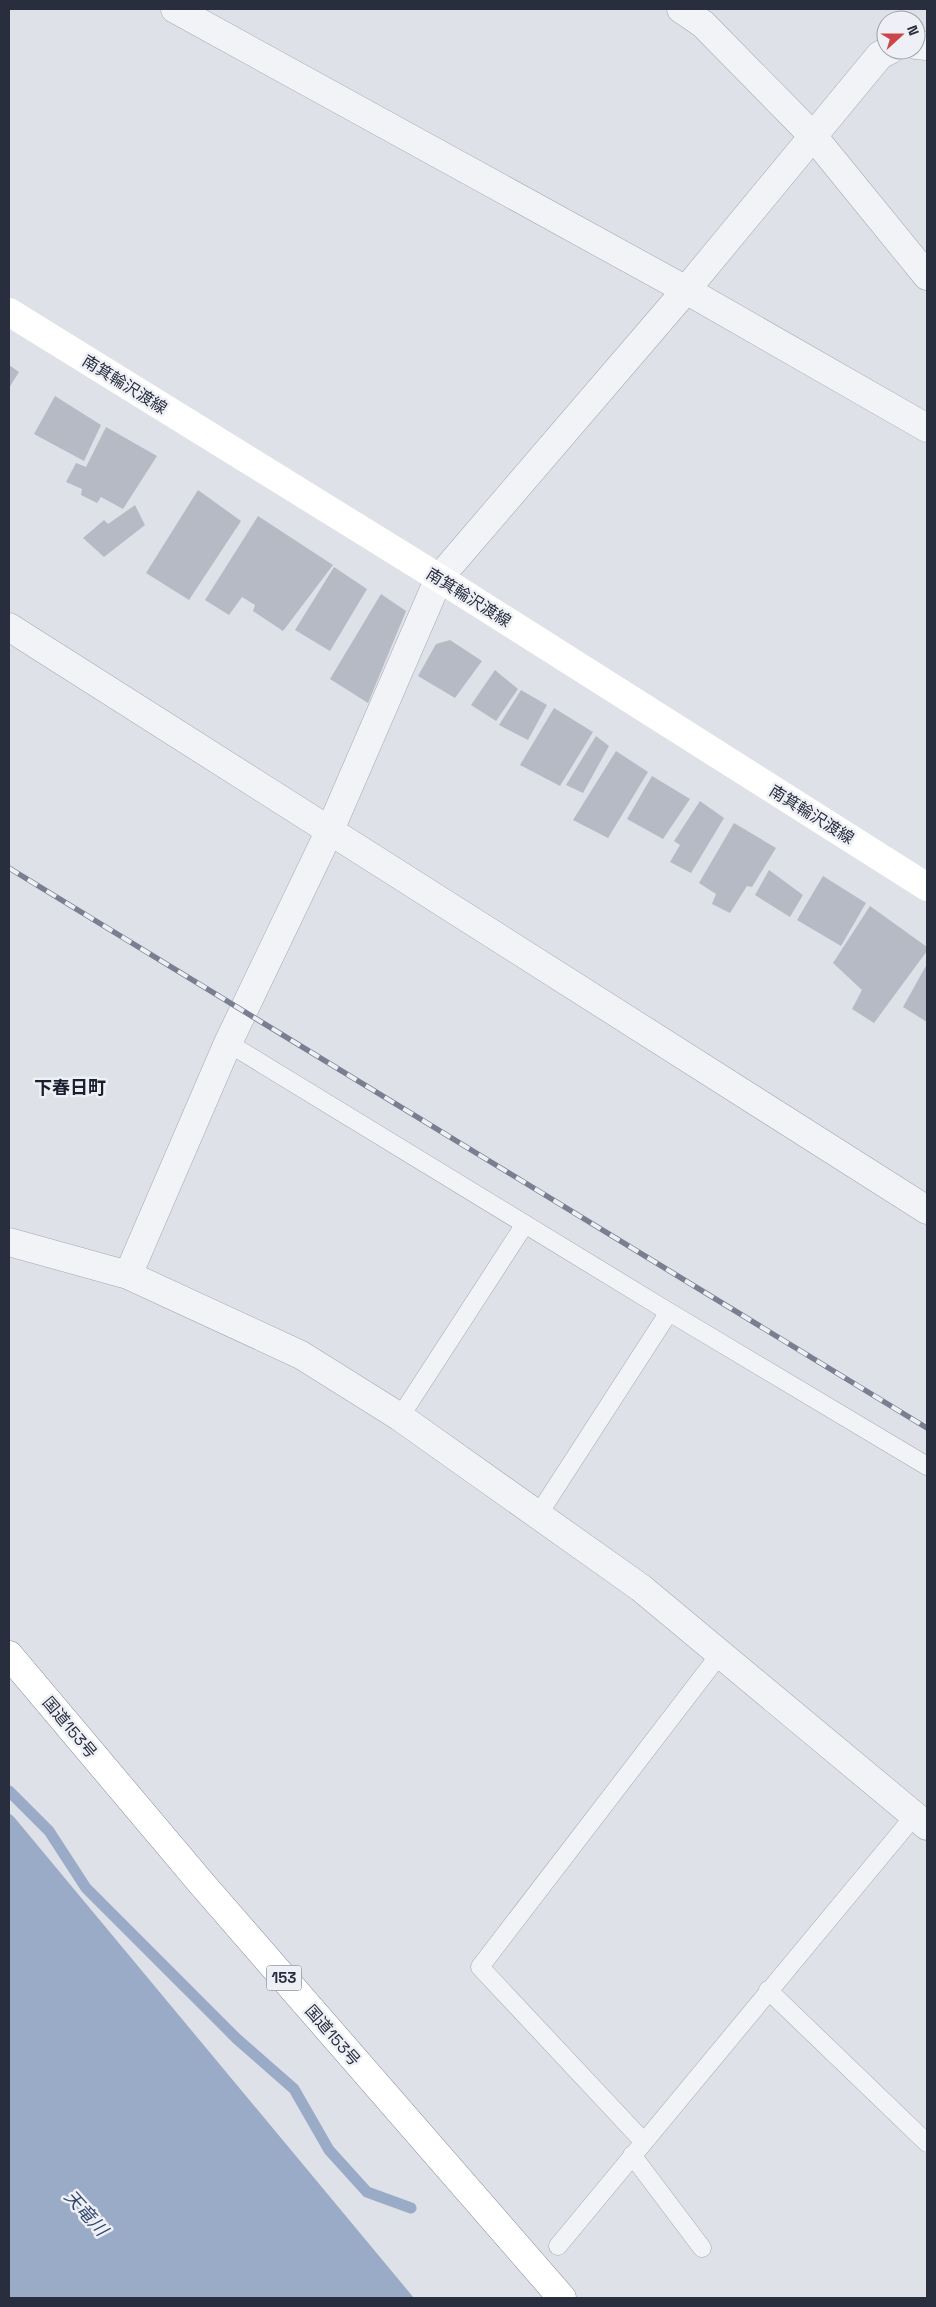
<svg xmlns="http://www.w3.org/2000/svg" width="936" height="2307" viewBox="0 0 936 2307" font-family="'Space Grotesk','Noto Sans JP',sans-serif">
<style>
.water{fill:#9aabc7}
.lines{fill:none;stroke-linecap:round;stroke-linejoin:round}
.stream{stroke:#9aabc7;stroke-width:11}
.building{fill:#b6bac4}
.service-casing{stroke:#a4a8b2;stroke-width:19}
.minor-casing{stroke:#a4a8b2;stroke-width:29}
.trunk-casing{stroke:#878d9e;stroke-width:29}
.service{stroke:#f1f3f6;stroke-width:18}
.minor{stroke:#f1f3f6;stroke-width:28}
.secondary{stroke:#fff;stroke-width:28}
.trunk{stroke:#fff;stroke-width:28}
.rail-casing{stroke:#797f91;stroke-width:5.5}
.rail{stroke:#eef0f5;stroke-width:4;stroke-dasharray:11;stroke-linecap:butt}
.labels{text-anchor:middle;stroke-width:5;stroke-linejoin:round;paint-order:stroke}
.shield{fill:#eef0f5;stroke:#636875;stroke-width:1}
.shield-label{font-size:15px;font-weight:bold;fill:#282e3e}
.street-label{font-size:16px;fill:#282e3e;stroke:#eef0f5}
.neighbourhood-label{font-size:18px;font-weight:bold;fill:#1a1f2f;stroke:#eef0f5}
.water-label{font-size:18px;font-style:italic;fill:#334871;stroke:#eef0f5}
</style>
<rect width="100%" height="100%" fill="#dfe1e8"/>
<path class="water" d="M9,1813L14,1817L414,2298H9Z"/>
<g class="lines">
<path class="stream" d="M9,1791L49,1831L86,1888L237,2039L294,2089L329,2150L367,2192L411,2208"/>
</g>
<path class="building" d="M9,365L19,372L9,388Z
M55,396L101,425L84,461L34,434Z
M106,427L157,456L123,509L101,497L97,503L81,495L82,489L66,482L76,463L86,467Z
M198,490L241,521L189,600L146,573Z
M135,505L145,525L104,557L83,538L104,520L108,524Z
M258,516L333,565L283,631L253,611L255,605L242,597L229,615L205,600Z
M334,567L367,589L330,651L295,630Z
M381,594L406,611L368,703L330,679Z
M450,640L482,661L455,698L418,676L436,644Z
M495,670L518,689L496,721L471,705Z
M521,690L547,705L528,740L499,725Z
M554,708L593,732L560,786L520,765Z
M596,736L609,746L583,793L566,785Z
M616,751L648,772L608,838L573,820Z
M652,776L690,799L663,839L627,819Z
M700,801L724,818L691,873L670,862L680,845L674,841Z
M734,823L776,848L752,887L747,886L730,913L712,904L716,894L699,883Z
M769,870L803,895L790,917L755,895Z
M823,876L866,903L841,946L797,920Z
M870,906L927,947V951L874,1023L852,1009L862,990L833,963Z
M927,964V1022L903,1007Z"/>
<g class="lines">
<g class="service-casing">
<path id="service" d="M228,1043L669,1312L927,1466
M400,1417L525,1224
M538,1515L669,1312
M768,1990L927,2143
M643,2141L480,1967L720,1654
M632,2155L702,2248
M558,2246L915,1815"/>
</g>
<g class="minor-casing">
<path id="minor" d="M175,9L686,290L927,428
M681,9L703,24L813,136L927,276
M916,45L927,46
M9,627L927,1210
M9,1242L128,1275L301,1355L400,1417L641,1588L927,1826
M128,1275L228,1043L330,830L439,578L686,290L880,55L890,50"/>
</g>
<g class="trunk-casing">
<path id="trunk" d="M9,1655L202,1884L562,2298"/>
</g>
<use href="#service" class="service"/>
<use href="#minor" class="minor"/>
<path class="secondary" d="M9,312L439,578L927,887"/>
<use href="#trunk" class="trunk"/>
<g class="rail-casing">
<path id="rail" d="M9,868L927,1428"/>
</g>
<use href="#rail" class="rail"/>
</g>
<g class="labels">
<rect class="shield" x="266.5" y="1965.5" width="35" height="25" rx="4"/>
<g class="shield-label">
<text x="284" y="1983">153</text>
</g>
<g class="street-label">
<text transform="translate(125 384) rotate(32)" y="6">南箕輪沢渡線</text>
<text transform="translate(469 597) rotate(32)" y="6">南箕輪沢渡線</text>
<text transform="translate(812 814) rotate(32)" y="6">南箕輪沢渡線</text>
<text transform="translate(70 1727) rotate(50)" y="6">国道153号</text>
<text transform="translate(333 2035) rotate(49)" y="6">国道153号</text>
</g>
<g class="neighbourhood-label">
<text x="70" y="1094">下春日町</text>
</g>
<g class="water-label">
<text transform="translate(86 2213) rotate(48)" y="6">天竜川</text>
</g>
</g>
<rect width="936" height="2307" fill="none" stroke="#282e3e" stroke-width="20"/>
<g transform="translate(901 35) rotate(69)"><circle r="24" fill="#eef0f5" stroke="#9fa2ac"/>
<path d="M0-4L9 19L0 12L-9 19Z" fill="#cb464b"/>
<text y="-8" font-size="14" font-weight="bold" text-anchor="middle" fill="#282e3e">N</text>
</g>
</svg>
